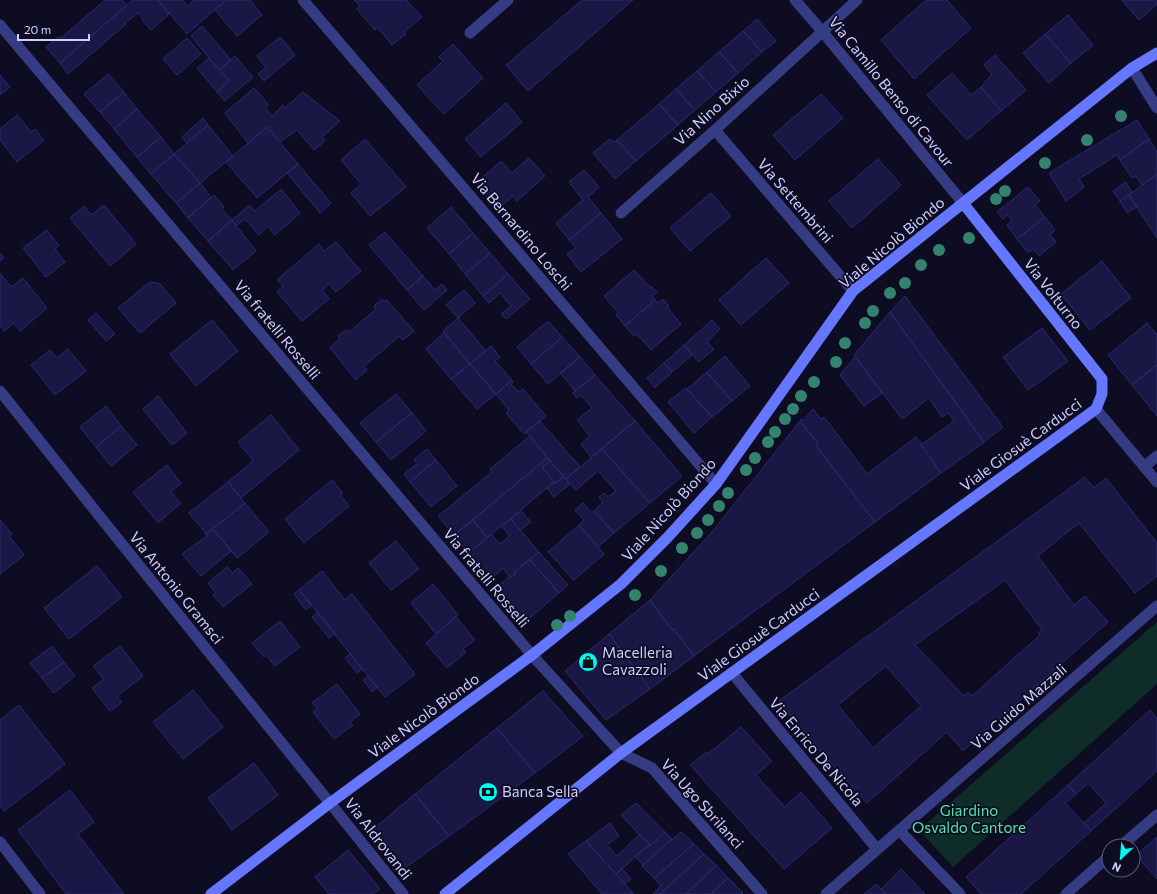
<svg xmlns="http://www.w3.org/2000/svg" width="1157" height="894" viewBox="0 0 1157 894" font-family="Commissioner,sans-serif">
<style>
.green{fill:#0f2d28}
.building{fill:#1a1744;stroke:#2c2872;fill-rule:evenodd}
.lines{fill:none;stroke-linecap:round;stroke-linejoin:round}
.minor{stroke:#353c84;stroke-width:11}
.tertiary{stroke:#353c84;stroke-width:11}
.secondary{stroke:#6576ff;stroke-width:11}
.tree{fill:#34836e}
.labels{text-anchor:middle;stroke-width:3.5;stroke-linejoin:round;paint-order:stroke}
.street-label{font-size:15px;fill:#cecfff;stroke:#0d0c22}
.poi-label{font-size:15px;fill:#cecfff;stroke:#0d0c22;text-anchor:start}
.park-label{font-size:15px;fill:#53e5ad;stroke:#0d0c22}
</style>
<rect width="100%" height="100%" fill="#0d0c22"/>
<path class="green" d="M1157,622V684L953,867L919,830Z"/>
<path class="building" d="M105,0H122L127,5L60,63L46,47L59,37L61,38Z
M133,0H158L169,14L151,30L142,20L143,19L138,13L125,23L126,24L68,74L60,63Z
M158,0H183L188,6L194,0H226L187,34Z
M226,0H250L262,15L237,36L215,10Z
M354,0H408L407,1L422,17L404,32L406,34L392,45L377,27L375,30L357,9L360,6Z
M582,0H633L528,91L506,65Z
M926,0H947L971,28L914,79L881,40Z
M1122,0H1157V5H1156L1139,20Z
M1068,15L1093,45L1071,63L1045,34Z
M757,19L776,41L762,52L743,31Z
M202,26L231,60L219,70L191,36Z
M743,31L762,52L738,73L719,52Z
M1045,34L1071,63L1049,83L1023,53Z
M280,37L295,55L264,81L258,74L266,68L257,56Z
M187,38L201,54L177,75L163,59Z
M453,44L483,78L444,114L417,85L443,61L439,57Z
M719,52L738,73L716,92L697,71Z
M995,55L1026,90L1001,111L981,87L992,74L984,65Z
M235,56L253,77L225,101L217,92L229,81L219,70Z
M209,58L229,81L217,92L197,68Z
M697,71L716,92L695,110L676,89Z
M952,73L971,95L981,87L1001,111L967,140L927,95Z
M108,74L124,92L100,112L84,94Z
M0,75L10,87L0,95Z
M254,88L269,105L265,108L272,116L283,105L285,108L303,92L340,121L322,137L325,141L314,150L297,130L280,142L267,127L248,143L225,113Z
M676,89L695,110L678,125L659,104Z
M124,92L137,109L114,129L100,112Z
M821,94L843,118L795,160L773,135Z
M506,103L522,122L481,157L465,139Z
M659,104L678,125L636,161L617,140Z
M137,109L161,137L137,157L114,129Z
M17,115L31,132L35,129L44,140L17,162L0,140V129Z
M203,118L208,125L187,143L182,137Z
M1137,120L1149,139L1120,160L1117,155L1079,179L1084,187L1066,201L1049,173Z
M208,125L233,156L200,183L174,154Z
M267,127L298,164L257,198L226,162Z
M161,137L174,154L151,174L137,157Z
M365,139L406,187L370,216L351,193L361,184L341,160Z
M610,139L614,142L617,140L636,161L615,179L593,153Z
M1149,139L1157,152V174L1142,185L1136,176L1132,178L1120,160Z
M174,154L200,183L176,203L151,174Z
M529,158L545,176L517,201L513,196L500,207L477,182L501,161L512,173Z
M878,159L901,185L852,228L829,201Z
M298,164L331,203L320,213L287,173Z
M584,170L599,187L588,197L601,213L569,240L556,223L583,200L569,182Z
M1157,174V238L1129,195Z
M1126,182L1132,192L1120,201L1113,191Z
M200,183L211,197L188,218L176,203Z
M1028,187L1040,201L1035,205L1045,217L1017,239L1007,225L1012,221L1008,215L1003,219L997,212Z
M281,189L300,213L275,235L268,226L259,235L245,219L236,226L232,220L250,205L255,211Z
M711,193L731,216L690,251L670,228Z
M214,195L224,207L222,209L232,220L208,241L188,218Z
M1129,195L1137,207L1127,213L1120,201Z
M104,205L136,244L110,266L70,218L84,206L91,215Z
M451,207L473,233L449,254L427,228Z
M601,213L622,239L581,272L567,254L576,248L569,240Z
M1045,217L1055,230L1050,235L1056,242L1039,256L1033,249L1028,253L1017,239Z
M232,220L256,251L233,270L208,241Z
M47,230L59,246L55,249L65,262L46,277L23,248Z
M385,232L423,276L407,290L369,245Z
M473,233L490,253L465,274L449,254Z
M336,242L361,271L336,292L329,284L322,290L329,299L302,321L277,292L283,286L277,280L319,244L324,251Z
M0,253L4,258L0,261Z
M490,253L508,274L483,296L465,274Z
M766,258L789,283L741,325L719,300Z
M1102,261L1131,298L1090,330L1061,294Z
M634,270L650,287L651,286L657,292L652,296L655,300L625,326L616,315L618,312L604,296Z
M0,273L11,287L23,278L47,308L20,331L14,323L4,331L0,325Z
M508,274L530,299L506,319L501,314L511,306L500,293L489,303L483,296Z
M423,276L435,290L442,284L447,290L424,310L407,290Z
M150,282L158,283L161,285L176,303L140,333L118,308Z
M464,290L475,303L458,318L446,305Z
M905,296L1003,427L984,442L890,312Z
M382,299L384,302L387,300L414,331L403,340L399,336L381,352L364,366L367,370L356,380L330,348L340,339L338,336L346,330L349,332L376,309L374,306Z
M663,299L669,306L667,307L681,324L651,350L637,334L634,336L625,326L655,300L658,303Z
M890,312L984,442L941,473L921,445L954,421L948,413L942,417L929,398L902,419L854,355Z
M96,313L115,334L106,341L88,320Z
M458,318L486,351L470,364L443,331Z
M212,320L238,351L196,386L170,354Z
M712,320L720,329L707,342L714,349L699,362L684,345Z
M548,321L562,337L531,364L517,347Z
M1147,323L1157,335V365L1132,385L1108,355Z
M1042,328L1068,361L1028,390L1003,357Z
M444,333L470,364L451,379L426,349Z
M562,337L580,357L548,384L531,364Z
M684,345L692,355L672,372L664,363Z
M491,346L500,357L495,361L512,380L496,394L470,364Z
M68,349L86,371L55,395L31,365L50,350L57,358Z
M725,356L750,386L732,401L707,372Z
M580,357L595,375L575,391L560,373Z
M854,358H856L882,393L864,406L840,375Z
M664,363L672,372L655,388L647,378Z
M470,364L496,394L477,409L451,379Z
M1157,365V416L1132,385Z
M707,372L732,401L712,417L687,389Z
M595,375L635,421L591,457L581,444L590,436L577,420L592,408L581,395L577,398L573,393Z
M512,380L513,382L511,384L519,392L523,389L546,416L524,434L506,413L509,410L496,394Z
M686,388L712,417L694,433L668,402Z
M396,394L412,413L376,442L360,423Z
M158,396L187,433L172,445L143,409Z
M106,406L121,426L96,447L80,427Z
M813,409L821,419L824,417L867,474L916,437L922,444L921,445L941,473L875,522L816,446L818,443L800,421L801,419L803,421Z
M412,413L426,431L391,460L376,442Z
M271,415L299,450L241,498L228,482L253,461L238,442Z
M540,421L580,467L566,479L526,432Z
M635,421L682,476L650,503L602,449Z
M800,421L818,443L816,446L875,522L694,656L674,629L672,630L650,600L712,532Z
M121,426L137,445L111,466L96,447Z
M530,436L547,458L454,535L438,516L492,472L490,469Z
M427,449L436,460L410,482L404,474L417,464L414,460Z
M602,449L650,503L614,533L594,511L603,502L599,497L604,493L608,497L616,491L598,471L576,490L566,479Z
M547,458L550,461L542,467L554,482L487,538L473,520Z
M436,460L457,486L431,507L410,482Z
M550,461L564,477L555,483L542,467Z
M167,465L181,483L171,492L181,503L158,523L133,492Z
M564,477L570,484L554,497L547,488L554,482L555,483Z
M1085,477L1094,488L1106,478L1157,543V576L1135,593L1079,523L1055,542L1038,556L1074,605L1085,596L1108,622L963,751L947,732L867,803L803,732L779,701ZM1005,580L1042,630L1038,633L1040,635L972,696L968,692L964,696L915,645ZM886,666L921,706L873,748L838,705Z
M332,480L343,493L340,495L349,506L304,543L285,519Z
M228,482L245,503L206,534L189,513Z
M245,503L269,532L237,558L213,529Z
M583,503L592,513L594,511L614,533L598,547L579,525L584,520L575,510Z
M521,511L531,522L520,530L511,519Z
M511,519L539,552L514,572L516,574L510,578L503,568L491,579L469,553L491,534L500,544L510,536L501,526Z
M0,520L12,534L9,536L24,555L0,574Z
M473,520L487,538L469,553L454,535Z
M579,525L604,554L574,580L548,552Z
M213,529L231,551L201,576L182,554L207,536L206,534Z
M396,541L419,569L391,590L369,563Z
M539,552L568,585L559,593L530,560Z
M530,560L559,593L526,621L497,587L509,577L510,578L516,574L514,572Z
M97,566L122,597L69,639L44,608Z
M227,567L233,573L238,568L252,584L223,607L213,595L216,593L208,583Z
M322,571L345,600L352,594L415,674L385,697L299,590Z
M433,584L458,615L436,634L411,603Z
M299,590L312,605L306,610L294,594Z
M650,600L672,630L674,629L694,656L650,689L609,634Z
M318,612L335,633L329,638L312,617Z
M456,617L475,640L463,649L466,652L447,668L426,643Z
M280,621L300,647L275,666L266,655L264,657L252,643Z
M609,634L650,689L606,720L565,671Z
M52,646L64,662L42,678L30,663Z
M120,646L143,676L117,696L122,702L110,711L92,688L104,679L93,666Z
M350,653L362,669L357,673L345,658Z
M64,662L75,676L54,693L42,678Z
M368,676L377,688L372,692L363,680Z
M337,684L360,714L350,722L353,725L334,739L313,712L317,709L312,703Z
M193,690L223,727L183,759L153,722Z
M543,691L583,736L535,773L497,728Z
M19,705L65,764L4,811L0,806V720Z
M1150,710L1157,718V771L1091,831L1084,823L1106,803L1088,783L1076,794L1068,785Z
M741,727L772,761L756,775L785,807L801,792L832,828L784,869L690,765L707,752L708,754Z
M497,728L535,773L449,836L415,794Z
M254,763L278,795L232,830L208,798Z
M1068,785L1076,794L1065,803L1091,831L1021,894H981L966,877Z
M70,790L94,822L78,834L124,894H66L18,830Z
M415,794L449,836L401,871L370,832Z
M636,803L665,832L650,846L621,815Z
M610,823L619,836L607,845L617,856L640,834L650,844L616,874L586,841Z
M665,832L672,839L643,865L635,856L650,844V846Z
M681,832L694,844L654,878L642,866L662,848Z
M1157,837V879L1136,855Z
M586,841L616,874L634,894H602L568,854Z
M694,844L704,854L660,894H653L661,886L654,878Z
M348,850L380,889L373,894H329L315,877Z
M704,854L716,865L686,894H660Z
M716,865L728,878L711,894H686Z
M622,868L631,879L625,884L616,874Z
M901,869L924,893L925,894H886L881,889Z
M728,878L743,893L742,894H711Z
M876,884L886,894H864Z"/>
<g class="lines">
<path class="minor" d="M303,0L716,484
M795,0L822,31L963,203
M0,25L532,655L621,753L652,768L762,894
M470,33L508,0
M1132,68L1157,108
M715,130L853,291
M621,213L715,130L857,0
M0,391L97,513L403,894
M1144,467L1157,456
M732,673L877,849
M900,831L960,894
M0,842L40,894
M1121,846L1157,815
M826,894L1157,606
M1066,894L1109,856"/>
<path class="tertiary" d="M1096,409L1157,482"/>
<path class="secondary" d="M211,894L330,803L532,655L621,584L668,537L716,484L853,291L1132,68L1157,53
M445,894L621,753L1096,409L1102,394V379L963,203"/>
</g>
<g class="tree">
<circle cx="1121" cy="116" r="6"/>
<circle cx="1087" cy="140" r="6"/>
<circle cx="1045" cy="163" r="6"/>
<circle cx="1005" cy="191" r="6"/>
<circle cx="996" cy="199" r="6"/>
<circle cx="969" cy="238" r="6"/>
<circle cx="939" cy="250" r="6"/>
<circle cx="921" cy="265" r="6"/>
<circle cx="905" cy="283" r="6"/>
<circle cx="890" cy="293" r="6"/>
<circle cx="873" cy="311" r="6"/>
<circle cx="865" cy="323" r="6"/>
<circle cx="845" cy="343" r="6"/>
<circle cx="836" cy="362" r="6"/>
<circle cx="814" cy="382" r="6"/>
<circle cx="801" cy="396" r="6"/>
<circle cx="793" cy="409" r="6"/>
<circle cx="785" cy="419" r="6"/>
<circle cx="775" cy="432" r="6"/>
<circle cx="768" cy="442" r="6"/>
<circle cx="755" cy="458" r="6"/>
<circle cx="746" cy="470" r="6"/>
<circle cx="728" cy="493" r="6"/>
<circle cx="719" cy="506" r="6"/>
<circle cx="708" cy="520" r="6"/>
<circle cx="697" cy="533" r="6"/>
<circle cx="682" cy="548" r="6"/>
<circle cx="661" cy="571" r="6"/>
<circle cx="635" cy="595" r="6"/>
<circle cx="570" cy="616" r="6"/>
<circle cx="557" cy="625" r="6"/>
</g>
<defs>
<g id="shop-disc" transform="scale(1)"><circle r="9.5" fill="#00f9f0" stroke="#0d0c22"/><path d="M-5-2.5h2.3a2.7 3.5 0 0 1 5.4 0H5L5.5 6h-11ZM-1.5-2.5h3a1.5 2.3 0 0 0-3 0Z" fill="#111"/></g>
<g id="bank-disc" transform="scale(1)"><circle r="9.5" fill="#00f9f0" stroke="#0d0c22"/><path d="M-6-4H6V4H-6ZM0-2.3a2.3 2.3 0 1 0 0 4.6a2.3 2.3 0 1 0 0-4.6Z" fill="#111"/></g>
</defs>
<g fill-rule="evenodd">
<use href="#shop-disc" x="588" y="662"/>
<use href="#bank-disc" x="488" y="792"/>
</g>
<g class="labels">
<g class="street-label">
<text transform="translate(891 92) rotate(51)" y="5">Via Camillo Benso di Cavour</text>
<text transform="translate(712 111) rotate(-42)" y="5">Via Nino Bixio</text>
<text transform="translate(795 201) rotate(49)" y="5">Via Settembrini</text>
<text transform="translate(521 232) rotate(50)" y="5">Via Bernardino Loschi</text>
<text transform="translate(892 243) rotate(-40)" y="5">Viale Nicolò Biondo</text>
<text transform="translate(1053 294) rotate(52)" y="5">Via Volturno</text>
<text transform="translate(277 330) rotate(50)" y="5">Via fratelli Rosselli</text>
<text transform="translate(1021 445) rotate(-36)" y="5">Viale Giosuè Carducci</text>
<text transform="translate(669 510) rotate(-48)" y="5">Viale Nicolò Biondo</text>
<text transform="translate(486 578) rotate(50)" y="5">Via fratelli Rosselli</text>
<text transform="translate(176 588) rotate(51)" y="5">Via Antonio Gramsci</text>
<text transform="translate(759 635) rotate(-36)" y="5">Viale Giosuè Carducci</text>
<text transform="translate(1019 707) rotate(-41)" y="5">Via Guido Mazzali</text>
<text transform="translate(424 716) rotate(-36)" y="5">Viale Nicolò Biondo</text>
<text transform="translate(816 752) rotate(50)" y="5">Via Enrico De Nicola</text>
<text transform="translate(702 804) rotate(48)" y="5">Via Ugo Sbrilanci</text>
<text transform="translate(378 839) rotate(52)" y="5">Via Aldrovandi</text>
</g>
<g class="poi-label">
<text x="602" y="658">Macelleria<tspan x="602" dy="17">Cavazzoli</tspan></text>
<text x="502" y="797">Banca Sella</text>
</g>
<g class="park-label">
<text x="969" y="816">Giardino<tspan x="969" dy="17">Osvaldo Cantore</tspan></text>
</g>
</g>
<g transform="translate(1121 858) rotate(206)"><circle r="19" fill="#0d0c22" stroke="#5a5a7a"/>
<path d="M0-3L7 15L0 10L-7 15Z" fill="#00f9f0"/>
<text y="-6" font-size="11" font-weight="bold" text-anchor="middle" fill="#cecfff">N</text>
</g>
<path d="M18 34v6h71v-6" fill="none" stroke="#cecfff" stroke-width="2"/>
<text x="24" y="34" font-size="12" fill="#cecfff" stroke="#0d0c22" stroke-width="3" paint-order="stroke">20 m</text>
</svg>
